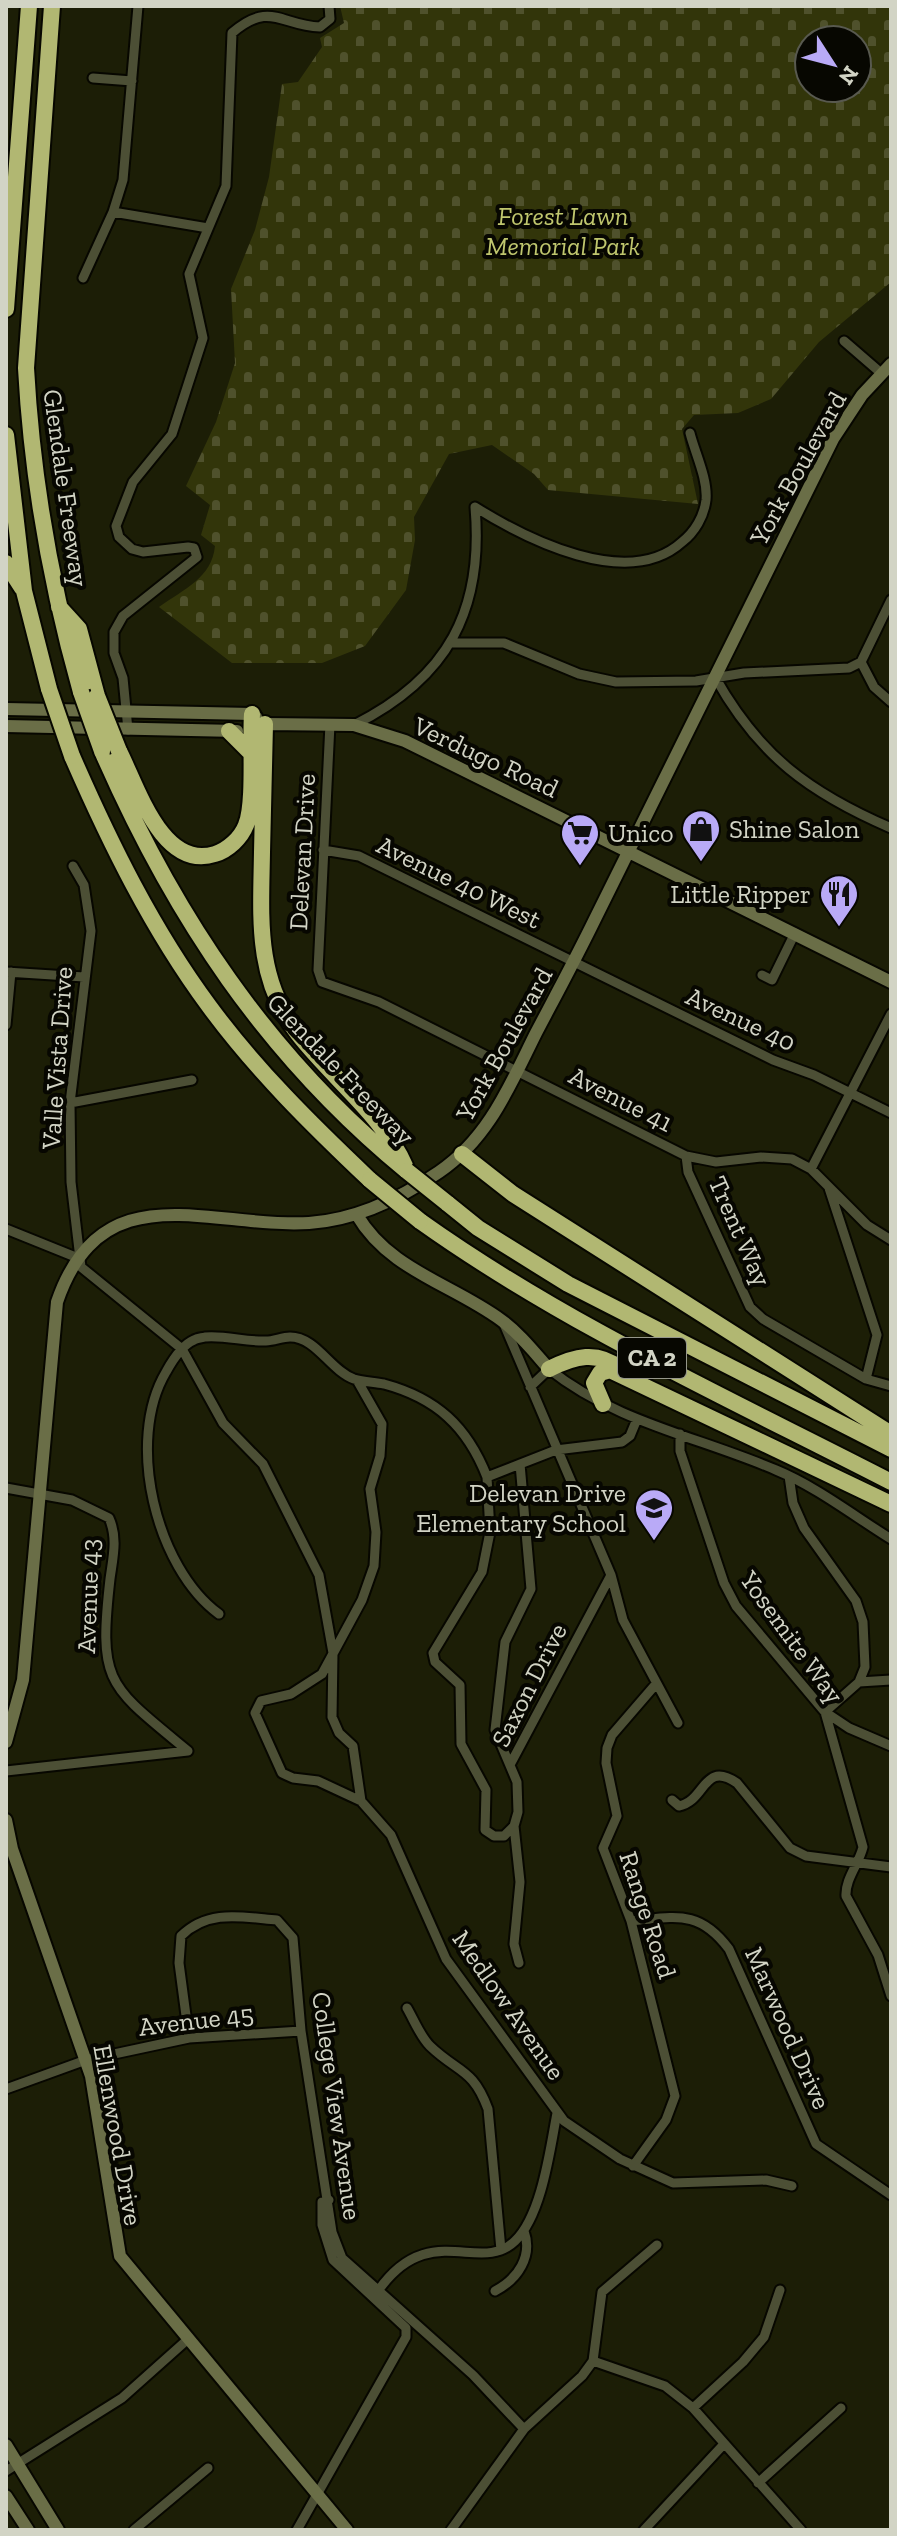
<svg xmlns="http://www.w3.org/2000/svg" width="897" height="2536" viewBox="0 0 897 2536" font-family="'Zilla Slab',serif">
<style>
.cemetery{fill:url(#cemetery-stones);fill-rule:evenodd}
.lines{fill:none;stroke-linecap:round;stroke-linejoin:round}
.street-casing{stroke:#070700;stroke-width:13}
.secondary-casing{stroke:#070700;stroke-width:16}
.highway-casing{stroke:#070700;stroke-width:20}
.street{stroke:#4c4f35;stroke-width:9}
.secondary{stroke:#6a6e47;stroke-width:12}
.highway{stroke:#b1b772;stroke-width:16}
.highway-bridge-casing{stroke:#070700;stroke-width:20;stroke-linecap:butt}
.highway-bridge{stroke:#b1b772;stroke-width:16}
.labels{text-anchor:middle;stroke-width:8;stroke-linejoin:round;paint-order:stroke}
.shield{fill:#070701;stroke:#95968a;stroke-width:2}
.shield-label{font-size:24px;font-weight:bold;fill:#d2d4c5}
.park-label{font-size:26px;font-style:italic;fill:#c0c76e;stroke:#070701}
.street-label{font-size:26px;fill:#d2d4c5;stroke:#070701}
.poi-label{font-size:26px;fill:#d2d4c5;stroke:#070701;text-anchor:start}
</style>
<defs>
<pattern id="cemetery-stones" width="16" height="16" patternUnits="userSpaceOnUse" patternTransform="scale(2)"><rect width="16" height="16" fill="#32350a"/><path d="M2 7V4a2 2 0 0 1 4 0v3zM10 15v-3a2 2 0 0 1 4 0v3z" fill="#4f512c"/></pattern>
</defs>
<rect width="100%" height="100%" fill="#1c1e06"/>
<path class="cemetery" d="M340,6H891V282L819,342L771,399L738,413L694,415L682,429L698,504L548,490L534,474L492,445L449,454L414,517L415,540L406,590L365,646L322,663H232L159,607C184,589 212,578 215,546L201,535L210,505L186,486L216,422L235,363L231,289L255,230L269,177L282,84L298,82L322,47L320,38L344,23ZM809,40H857V88H809Z"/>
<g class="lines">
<g class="street-casing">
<path id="street" d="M93,78L132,81
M113,212L208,228
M83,278L113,212L123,180L138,6
M844,341L881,373
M891,600L861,662L874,687L891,702
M452,643H504L579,674L616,682L696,681L744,673L849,668L861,662
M715,677C759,756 810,793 891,828
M330,724L318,970L322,982L379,1002L686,1156L716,1162L761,1157L792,1159L811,1169L867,1225L891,1240
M354,725C448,678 484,610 475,507C526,539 628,591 682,542C695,532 704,516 706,500C708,479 695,453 690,433
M128,730L123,678L114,653V632L123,616L197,557L194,548L188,547L143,552L132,549L119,537L116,526L133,482L172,434L203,338L189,274L226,186L232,33C270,0 282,26 320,27L330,19L329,6
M323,850L359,856L773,1060L814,1075L891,1113
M73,866L84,885L91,931L70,1103L71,1182L81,1267L182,1349L223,1423L263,1464L319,1575L333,1653L332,1717L339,1733L353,1746L361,1801L391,1835L446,1959L564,2121L620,2159L673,2183L766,2180L792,2186
M6,972L84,977
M762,975L772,980L795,933
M6,1025L11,972
M70,1103L192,1080
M686,1156L688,1172L750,1307L763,1319L866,1379L891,1386
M811,1169L891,1014
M829,1188L877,1335L866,1379
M6,1229L78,1258
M504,1324L611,1575L623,1620L678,1723
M357,1380L382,1424L380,1456L370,1489L376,1532L374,1566L362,1600L322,1674L291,1694L261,1701L255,1713L282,1773L293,1778L318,1781L361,1801
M530,1387L549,1369C615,1422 699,1437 776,1470C817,1487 854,1516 891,1539
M680,1434V1451L724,1583L736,1606L825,1712L863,1847C859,1864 845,1879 846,1896L878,1955L891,1996
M789,1476L793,1503L804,1528L856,1601L863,1622L865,1667L859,1682L825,1712L849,1728L891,1746
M487,1477L490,1532L482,1572L433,1653L435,1662L460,1685L461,1744L486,1790L485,1830L494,1836H504L514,1826
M6,1488L72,1500L109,1518C118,1538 113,1557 110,1579C98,1684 108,1685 188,1751
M219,1614C156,1568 125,1441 166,1372C172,1361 182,1345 194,1340C197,1338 201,1338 205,1337C225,1335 246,1342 266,1341C274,1341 282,1337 290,1337C316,1337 330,1370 354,1379C363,1382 374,1382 384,1384C436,1398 467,1426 487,1477L556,1450L622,1442L630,1436L637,1419
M859,1682L891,1680
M511,1763L611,1575
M6,1771L188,1751
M672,1800L679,1806C706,1801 703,1760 737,1783L790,1848L806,1856L891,1867
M631,1921C676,1917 699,1909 729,1949L816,2144L891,2195
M519,1963L514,1944L520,1882L514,1826L518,1812L517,1782L495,1730L505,1642L531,1589L520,1464
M407,2008C414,2020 420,2036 430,2046C458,2073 473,2068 488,2109L501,2250
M189,2038L179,1963L181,1936C208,1909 242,1917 277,1920L293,1938L301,2031L332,2232L342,2258L473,2375L524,2429
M6,2089L86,2060L189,2038L301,2031
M633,2166L666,2120L675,2096L631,1921L603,1848L617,1816L606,1763L607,1748L612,1735L656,1684
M378,2291C429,2218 480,2275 515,2241C542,2215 550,2149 557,2113
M495,2291C518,2279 533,2256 524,2231
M593,2361L665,2386L693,2408L801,2530
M693,2408L743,2362L764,2337L780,2290
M6,2471L122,2398L187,2340
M758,2483L841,2408
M134,2530L208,2468
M297,2530L406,2337V2328L333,2260L322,2225V2202L329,2200
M451,2530L524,2429L582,2376L593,2361L602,2292L657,2245
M644,2530L724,2444"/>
</g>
<g class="secondary-casing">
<path id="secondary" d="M6,709L252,714L256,717
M6,726L237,731
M258,727L265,724L354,725L405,741L891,982
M357,1215C389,1270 452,1284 501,1320C519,1333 534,1352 549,1369
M6,1742L23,1680L57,1302C102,1170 211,1229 309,1223C355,1220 401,1198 439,1172C489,1138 510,1085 536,1033C556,995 576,958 595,919C675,759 753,599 833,439L862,395L891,364
M6,1820L12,1849L91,2076L120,2256L347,2530
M6,2445L58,2530
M6,2496L28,2530"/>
</g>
<g class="highway-casing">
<path id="highway" d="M52,6L26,368C32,478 51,586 81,692
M6,309L29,6
M6,435L24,591L49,689
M6,563L22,588
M59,607L79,629L97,696
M265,724C264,767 263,809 262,852C261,918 255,978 298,1034C331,1077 384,1117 405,1166
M229,731L249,751
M102,751C174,916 267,1056 407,1171
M119,751C137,786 162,871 215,854C228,850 241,838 246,825C255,804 250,741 252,714
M72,756C110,843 152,929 209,1006C256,1070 312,1125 370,1180
M462,1154L513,1194L891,1434
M447,1203L478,1228L568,1284L891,1449
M420,1221C566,1325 732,1400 891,1482
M549,1369C575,1356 597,1350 621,1369
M603,1404L594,1383L600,1373L610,1370L891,1504"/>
</g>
<use href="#street" class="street"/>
<use href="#secondary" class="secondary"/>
<use href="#highway" class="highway"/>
<g class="highway-bridge-casing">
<path id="highway-bridge" d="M49,689L72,756
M81,692L102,751
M97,696L119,751
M407,1171L447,1203
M370,1180L420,1221"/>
</g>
<use href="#highway-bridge" class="highway-bridge"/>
</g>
<defs>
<g id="shop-pin" transform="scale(2)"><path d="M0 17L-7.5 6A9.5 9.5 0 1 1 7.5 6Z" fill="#b9aaf7" stroke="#070701"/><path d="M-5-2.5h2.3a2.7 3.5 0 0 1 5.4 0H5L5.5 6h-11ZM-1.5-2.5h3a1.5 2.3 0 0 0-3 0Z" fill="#111"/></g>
<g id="supermarket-pin" transform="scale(2)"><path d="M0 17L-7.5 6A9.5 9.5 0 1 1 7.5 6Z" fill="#b9aaf7" stroke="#070701"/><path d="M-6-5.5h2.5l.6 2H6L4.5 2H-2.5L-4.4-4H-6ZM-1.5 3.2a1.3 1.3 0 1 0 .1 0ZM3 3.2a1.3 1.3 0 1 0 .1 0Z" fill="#111"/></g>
<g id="restaurant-pin" transform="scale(2)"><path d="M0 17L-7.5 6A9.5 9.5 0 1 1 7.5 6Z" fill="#b9aaf7" stroke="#070701"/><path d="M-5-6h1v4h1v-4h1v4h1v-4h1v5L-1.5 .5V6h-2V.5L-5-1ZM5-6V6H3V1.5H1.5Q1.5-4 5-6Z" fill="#111"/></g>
<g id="school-pin" transform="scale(2)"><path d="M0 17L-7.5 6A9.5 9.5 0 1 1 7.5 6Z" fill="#b9aaf7" stroke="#070701"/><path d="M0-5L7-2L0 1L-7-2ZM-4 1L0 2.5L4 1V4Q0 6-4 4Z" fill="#111"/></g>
</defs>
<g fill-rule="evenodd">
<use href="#shop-pin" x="701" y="829"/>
<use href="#supermarket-pin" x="580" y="833"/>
<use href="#restaurant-pin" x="839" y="894"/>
<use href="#school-pin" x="654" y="1508"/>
</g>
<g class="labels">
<rect class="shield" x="618" y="1338" width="68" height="40" rx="6"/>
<g class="shield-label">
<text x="652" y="1366">CA 2</text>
</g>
<g class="park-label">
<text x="563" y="225">Forest Lawn<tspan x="563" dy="30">Memorial Park</tspan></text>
</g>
<g class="street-label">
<text transform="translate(798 468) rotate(-61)" y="9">York Boulevard</text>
<text transform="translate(66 488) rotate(82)" y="9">Glendale Freeway</text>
<text transform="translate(486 757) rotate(25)" y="9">Verdugo Road</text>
<text transform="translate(302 852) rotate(-87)" y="9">Delevan Drive</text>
<text transform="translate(459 882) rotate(26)" y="9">Avenue 40 West</text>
<text transform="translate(741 1019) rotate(25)" y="9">Avenue 40</text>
<text transform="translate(504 1044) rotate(-61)" y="9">York Boulevard</text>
<text transform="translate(57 1058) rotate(-86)" y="9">Valle Vista Drive</text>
<text transform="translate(341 1069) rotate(46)" y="9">Glendale Freeway</text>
<text transform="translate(621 1099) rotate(27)" y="9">Avenue 41</text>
<text transform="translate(740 1231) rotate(66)" y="9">Trent Way</text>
<text transform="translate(88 1596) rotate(-88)" y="9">Avenue 43</text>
<text transform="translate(792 1637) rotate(54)" y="9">Yosemite Way</text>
<text transform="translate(529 1685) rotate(-63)" y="9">Saxon Drive</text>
<text transform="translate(648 1915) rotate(72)" y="9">Range Road</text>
<text transform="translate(509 2005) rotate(55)" y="9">Medlow Avenue</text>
<text transform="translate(196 2020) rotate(-7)" y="9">Avenue 45</text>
<text transform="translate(788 2028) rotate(66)" y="9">Marwood Drive</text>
<text transform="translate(337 2106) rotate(82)" y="9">College View Avenue</text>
<text transform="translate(118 2135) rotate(80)" y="9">Ellenwood Drive</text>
</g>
<g class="poi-label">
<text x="729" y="838">Shine Salon</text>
<text x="608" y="842">Unico</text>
<text x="811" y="903" text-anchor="end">Little Ripper</text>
<text x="626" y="1502" text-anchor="end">Delevan Drive<tspan x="626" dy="30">Elementary School</tspan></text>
</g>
</g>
<rect width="897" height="2536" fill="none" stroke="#d2d4c5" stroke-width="16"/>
<g transform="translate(833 64) rotate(126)"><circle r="38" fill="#070701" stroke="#58594f" stroke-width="2"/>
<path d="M0-6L14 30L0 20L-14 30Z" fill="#b9aaf7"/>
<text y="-12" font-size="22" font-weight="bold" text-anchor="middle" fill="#d2d4c5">N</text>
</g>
</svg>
